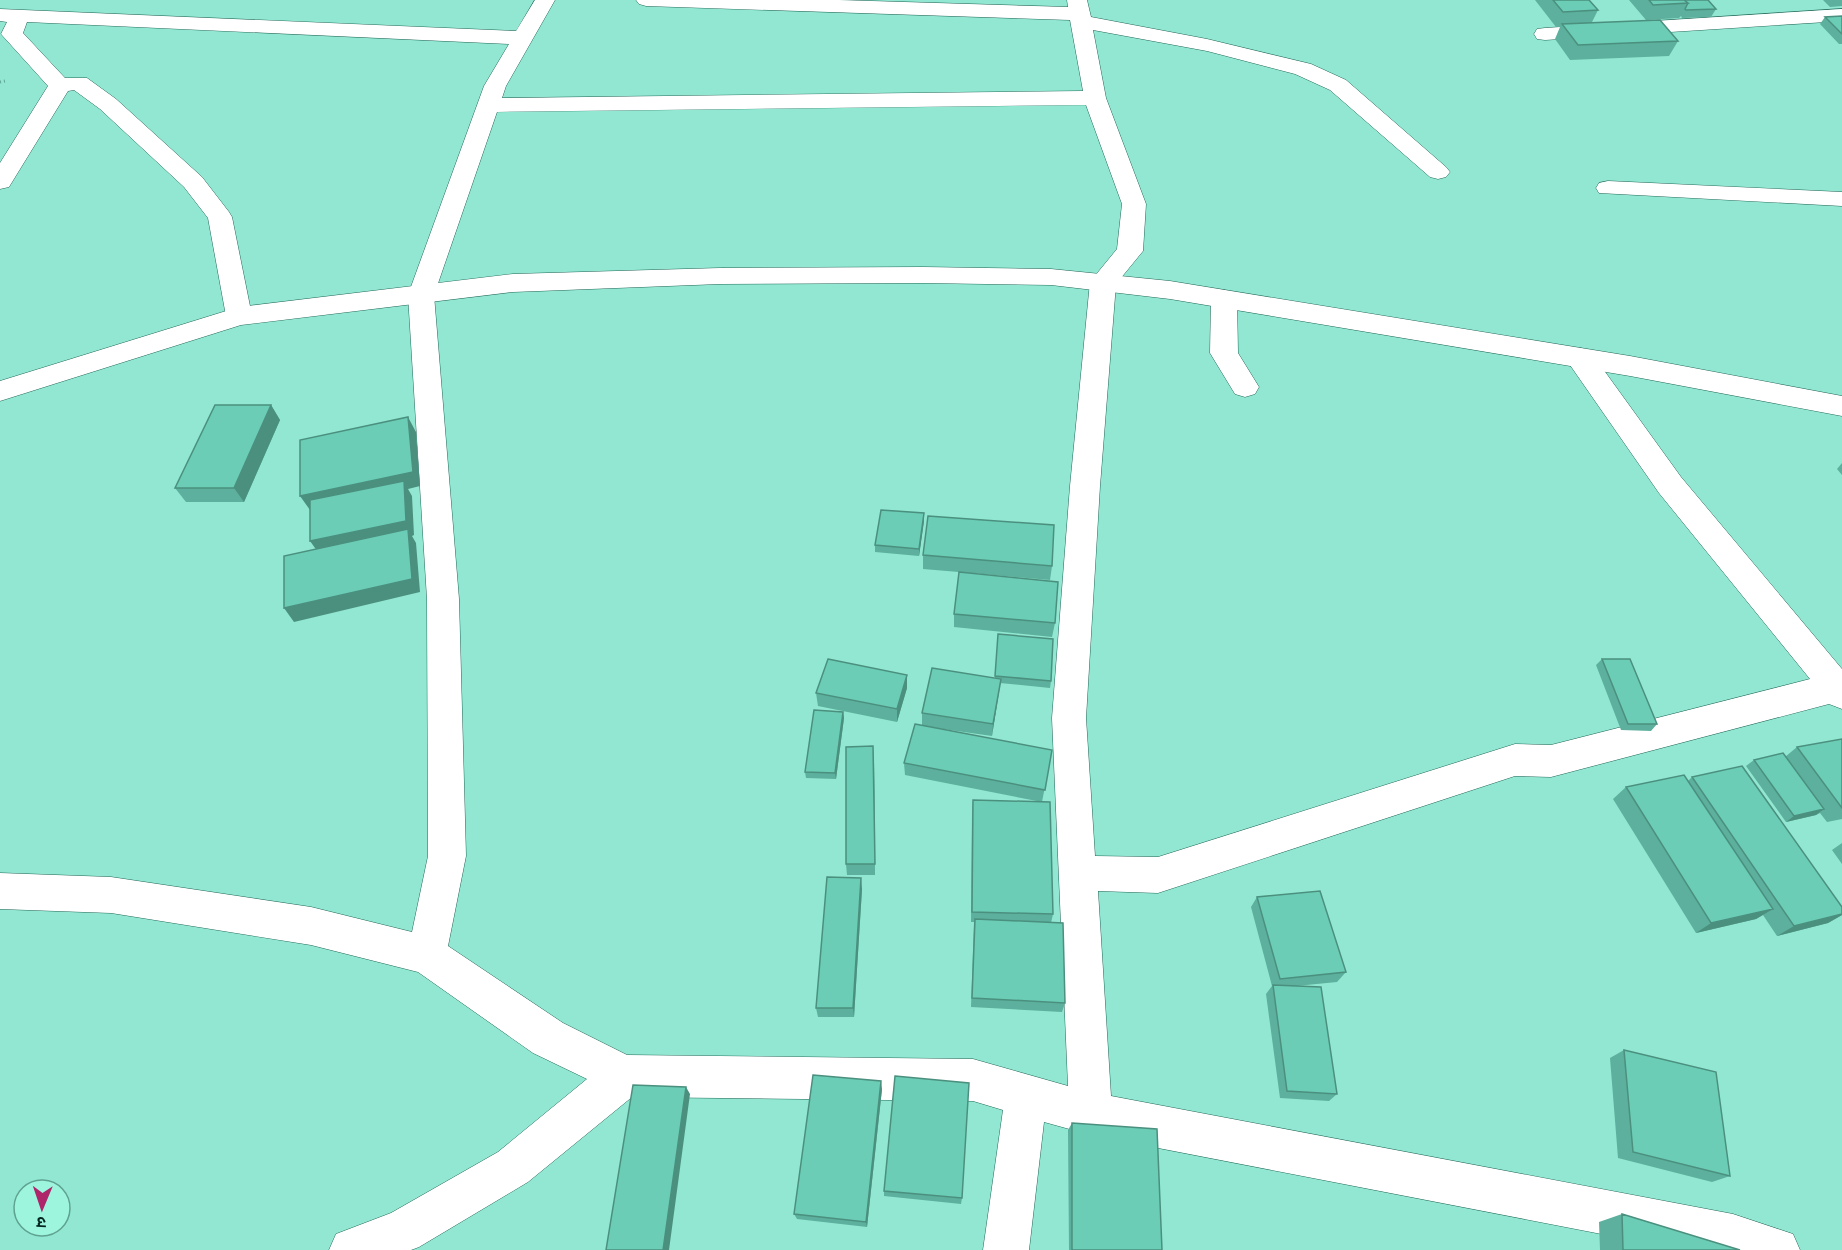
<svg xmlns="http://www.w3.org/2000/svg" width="1842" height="1250" viewBox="0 0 1842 1250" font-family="Mulish,'Noto Sans Devanagari',sans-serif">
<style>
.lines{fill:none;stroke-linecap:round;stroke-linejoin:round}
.street-casing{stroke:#246759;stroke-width:1}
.secondary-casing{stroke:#246759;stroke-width:1}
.path{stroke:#61a897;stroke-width:3;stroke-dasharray:1 3;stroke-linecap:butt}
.street{fill:#fff;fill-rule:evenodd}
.secondary{fill:#fff;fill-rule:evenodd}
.wall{fill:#5cb09d}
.shaded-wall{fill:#4b907f}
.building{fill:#6bcdb6;stroke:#4b907f;stroke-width:1.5}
</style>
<rect width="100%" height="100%" fill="#91e7d1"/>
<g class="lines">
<g class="street-casing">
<path id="street" d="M535,0H555L506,86L502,98L1083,91L1070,20L646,6L639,4L636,0H839L1068,7L1067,0H1087L1091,17L1207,39L1311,64L1346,80L1446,167L1450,172L1446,177L1438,179L1430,177L1330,90L1295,74L1207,51L1093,30L1106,98L1146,204L1143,251L1116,284L1100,486L1086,718L1095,856L1158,857L1515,744L1551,745L1810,679L1659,493L1570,365L1566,358L1570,351L1580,348L1590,351L1681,477L1842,669V709L1829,704L1551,777L1515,776L1158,893L1098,891L1111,1096L1733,1214L1793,1234L1800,1250H1684L1091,1135L1044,1122L1029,1250H983L1003,1110L973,1101L632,1097L528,1182L419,1247L411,1250H329L336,1234L391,1213L498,1152L587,1079L533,1053L418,972L311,945L111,913L0,909V873L111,877L311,907L412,932L428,856L427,599L408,295L484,86L509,44L27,22L23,33L65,78H87L116,99L202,177L229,212L232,217L252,316L249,322L239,325L229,322L226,316L208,218L184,187L100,109L74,90L68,91L9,187L0,189V163L48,86L1,34L7,22L0,21V9L516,31ZM1086,105L1122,204L1117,249L1090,282L1070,486L1052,718L1068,1086L973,1059L627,1055L563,1023L448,946L466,856L459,599L434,295L497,112Z
M1842,9V21L1545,40L1537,39L1534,34L1537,29L1545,28Z
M1608,181L1842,192V206L1599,193L1596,188L1599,183Z
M1224,290L1233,293L1237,299L1238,353L1259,387L1255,394L1245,397L1235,394L1210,353L1211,299L1215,293Z"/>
</g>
<g class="secondary-casing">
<path id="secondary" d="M923,267L1051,269L1170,281L1630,356L1842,396V416L1630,376L1170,299L1051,285L923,283L720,284L513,292L241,325L0,401V381L239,307L513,274L720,268Z"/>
</g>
<path class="path" d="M0,82L5,81"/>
<use href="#street" class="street"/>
<use href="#secondary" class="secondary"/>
</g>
<path class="wall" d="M1535,0H1589L1598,10L1592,22L1678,41L1669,56L1570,60L1555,39L1560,27H1556Z
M1629,0H1708L1716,9L1711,17L1682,18L1681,16L1679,18L1646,20Z
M1823,0H1842V6L1830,7Z
M1842,16V44H1839L1820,24L1825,17Z
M271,405L280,420L244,502H186L175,488Z
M1842,463V475L1837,469Z
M924,521L919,556L875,552V545Z
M923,555L1052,566L1050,580L972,573L1055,623L1052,637L954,627V614L959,572L923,569Z
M998,634L1051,681L1050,688L1000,683L992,736L936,728L1052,750L1042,802L905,775L904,763L922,725V713L995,678Z
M1602,659L1657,724L1651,731L1621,730L1596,665Z
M907,688L897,722L818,706L816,693Z
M843,712L844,718L836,779L806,778L805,772Z
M1842,739V819L1827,822L1820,813L1816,815L1786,822L1746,766L1754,760L1785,757L1797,747Z
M874,758L875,875H847L846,864Z
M1692,777L1842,907V915L1828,923L1777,936L1763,915L1756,919L1696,933L1613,799L1626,787L1688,781Z
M973,800L1053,914L1051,923L1065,1003L1062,1012L971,1007L974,922H971L972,812Z
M1842,843V864L1832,850Z
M862,889L854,1017H818L816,1008Z
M1257,897L1346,972L1337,982L1296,986L1337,1094L1329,1101L1280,1098L1266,994L1272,986L1251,907Z
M1624,1050L1730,1176L1712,1182L1618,1158L1610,1058Z
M882,1089L867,1227L797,1219L794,1214Z
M1072,1123L1162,1250H1069L1068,1130Z
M884,1191L962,1198L961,1204L884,1196Z
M1622,1214L1740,1250H1600L1599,1222Z"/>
<path class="shaded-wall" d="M271,405L280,420L244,502L234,488Z
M408,417L416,432L420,486L408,489L412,496L414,535L412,536L416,543L420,592L294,622L284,608L320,555L310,541V510L300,496Z
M924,513V521L919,556V549Z
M907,675V688L897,722V709Z
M1001,679L999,692L992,736L993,724Z
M843,712L844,718L836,779L835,773Z
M873,746L874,758L875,875V864Z
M1824,809L1816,815L1786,822L1794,816Z
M861,878L862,889L854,1017L853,1008Z
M1773,909L1756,919L1696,933L1711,923Z
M1842,914V915L1828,923L1777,936L1794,926Z
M881,1081L882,1089L867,1227L866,1222Z
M686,1087L690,1094L669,1250H663Z"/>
<path class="building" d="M1553,0H1589L1598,10L1563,12Z
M1649,0H1684L1688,3L1653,5Z
M1684,0H1708L1716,9L1686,10L1685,9L1688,3Z
M1842,16V34L1825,17Z
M1660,20L1678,41L1578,45L1562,24Z
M215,405H271L234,488H175Z
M408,417L413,472L300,496V440Z
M404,481L406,521L310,541V500Z
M881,510L924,513L919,549L875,545Z
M928,516L1054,525L1052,566L923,555Z
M408,529L412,579L284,608V556Z
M959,572L1058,582L1055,623L954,614Z
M998,634L1053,639L1051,681L995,676Z
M828,659L907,675L897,709L816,693Z
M1602,659H1630L1657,724H1628Z
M932,668L1001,679L993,724L922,713Z
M814,710L843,712L835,773L805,772Z
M915,724L1052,750L1045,790L904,763Z
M1842,739V808L1797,747Z
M873,746L875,864H846V747Z
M1783,753L1824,809L1794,816L1754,760Z
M1742,766L1842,907V914L1794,926L1692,777Z
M1684,775L1773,909L1711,923L1626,787Z
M973,800L1050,802L1053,914L972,912Z
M827,877L861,878L853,1008H816Z
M1320,891L1346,972L1280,979L1257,897Z
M975,919L1063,923L1065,1003L972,998Z
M1273,985L1321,987L1337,1094L1287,1091Z
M1624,1050L1716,1072L1730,1176L1633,1152Z
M813,1075L881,1081L866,1222L794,1214Z
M895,1076L969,1083L962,1198L884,1191Z
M633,1085L686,1087L663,1250H606Z
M1072,1123L1157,1129L1162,1250H1072Z
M1622,1214L1740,1250H1623Z"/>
<g transform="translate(42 1208) rotate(182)"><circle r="28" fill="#9ef5de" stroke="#5fa292" stroke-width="1.5"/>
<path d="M0-4.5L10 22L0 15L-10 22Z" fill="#ae2669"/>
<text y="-9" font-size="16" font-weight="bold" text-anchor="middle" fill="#00261f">उ</text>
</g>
</svg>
